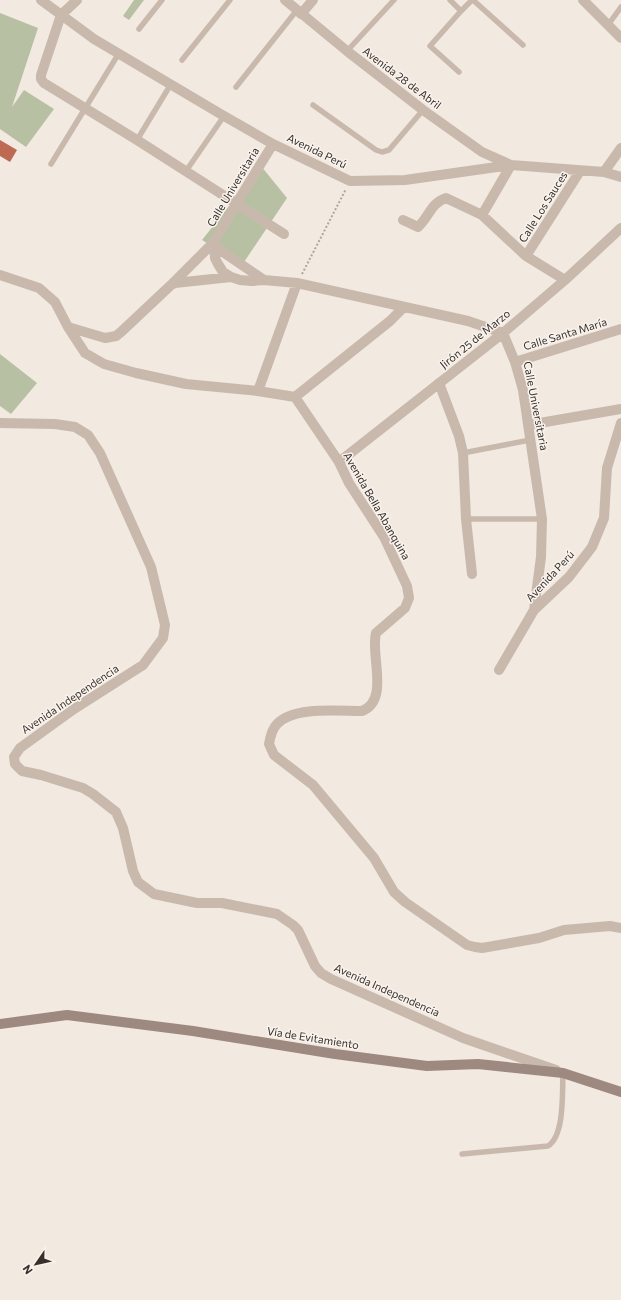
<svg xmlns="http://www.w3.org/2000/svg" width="621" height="1300" viewBox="0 0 621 1300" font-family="Commissioner,sans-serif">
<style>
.green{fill:#b7c0a2}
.building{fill:#bd6954}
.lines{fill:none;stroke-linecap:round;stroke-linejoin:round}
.path{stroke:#b5a398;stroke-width:2;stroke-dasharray:2 2;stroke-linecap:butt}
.lane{stroke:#c9b9ad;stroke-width:5.5}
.street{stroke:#c9b9ad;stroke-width:10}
.secondary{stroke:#9d897f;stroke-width:10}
.labels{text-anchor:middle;stroke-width:3;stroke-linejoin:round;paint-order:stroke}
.street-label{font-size:11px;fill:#382f2b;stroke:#f9f3ed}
</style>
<rect width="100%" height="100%" fill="#f2e9e1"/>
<path class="green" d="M134,0H144L129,20L123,16Z
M0,13L38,28L12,107L24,90L54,109L26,147L0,129Z
M261,166L287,198L242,265L202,240Z
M0,354L37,383L11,414L0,406Z"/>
<path class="building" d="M0,140L17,150L10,162L0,156Z"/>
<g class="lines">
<path class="path" d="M302,274L346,189"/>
<path class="lane" d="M450,0L461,11L472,0
M473,0L523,45
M608,25L621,7
M139,29L162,0
M347,51L394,0
M182,60L230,0
M459,72L430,46L461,11
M236,87L297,10
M313,105L376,150L382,152L389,150L423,110
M137,140L171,84
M51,164L119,53
M186,171L224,116
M463,453L530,440
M466,519H542
M462,1154L548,1146C565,1135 562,1092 563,1073"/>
<path class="street" d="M41,0L94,39L224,116L273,144L350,181L405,180L511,165L604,172L621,177
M77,0L61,15L41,75V79L44,83L137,140L284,234
M285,0L347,51L423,110L482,152L511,165
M583,0L621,38
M301,14L313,0
M604,172L621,148
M482,215L511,165
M403,220L418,227C429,217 431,203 446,198L482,215L526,256L565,280
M526,256L580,171
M0,275L39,288L55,302L68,327L85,353L104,364L136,373L186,384L258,391L295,397L339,462L349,483L384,537L407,586L409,598L405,608L376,633C370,655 390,700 362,711C338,711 294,706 277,724C272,729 270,738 269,744L274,755L313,785L374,858L394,892L405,902L467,945L475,947L482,948L539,938L564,930L610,926L621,928
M264,280L217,248L214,242L236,204L273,144
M171,285L214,242L215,258L218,264L223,272L231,277L240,280L251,281L264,280L297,283L468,321L503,333L515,362L523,390L542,519L541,557L534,610
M68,327L105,338L116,336L121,332L171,285L175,283L231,277
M515,362L621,329
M439,383L459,436L463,453L466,519L472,574
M258,391L297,283
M295,397L390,321L404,307
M0,423L55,424L75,427L88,435L100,453L151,567L165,625L163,638L143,665L74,709L20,748L14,757L15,764L22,771L41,775L83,788L93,794L116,812L123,828L133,871L138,882L154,894L197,903H222L277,914L293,925L298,930L315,966L321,973L331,979L463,1038L556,1070
M528,425L621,409
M339,462L503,333L565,280L621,228
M499,670L534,610L569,577L592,547L604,518L607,468L621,423"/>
<path class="secondary" d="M0,1024L67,1015L193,1031L335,1054L427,1066L478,1064L563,1073L621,1092"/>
</g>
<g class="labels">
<g class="street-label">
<text transform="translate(402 78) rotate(37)" y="4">Avenida 28 de Abril</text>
<text transform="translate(317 151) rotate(26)" y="4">Avenida Perú</text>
<text transform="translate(233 187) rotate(-59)" y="4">Calle Universitaria</text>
<text transform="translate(543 207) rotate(-58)" y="4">Calle Los Sauces</text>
<text transform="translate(565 334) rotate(-17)" y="4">Calle Santa María</text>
<text transform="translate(475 339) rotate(-39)" y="4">Jirón 25 de Marzo</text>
<text transform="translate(536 406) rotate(79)" y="4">Calle Universitaria</text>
<text transform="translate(377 506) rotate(60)" y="4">Avenida Bella Abanquina</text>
<text transform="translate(550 576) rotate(-47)" y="4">Avenida Perú</text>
<text transform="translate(70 699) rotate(-34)" y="4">Avenida Independencia</text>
<text transform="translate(387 990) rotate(24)" y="4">Avenida Independencia</text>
<text transform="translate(313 1038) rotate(9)" y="4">Vía de Evitamiento</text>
</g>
</g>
<g transform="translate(36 1264) rotate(236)" stroke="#f9f3ed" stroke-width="3" paint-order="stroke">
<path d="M0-3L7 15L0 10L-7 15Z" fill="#382f2b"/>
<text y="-6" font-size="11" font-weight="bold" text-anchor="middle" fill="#382f2b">N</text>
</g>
</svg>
